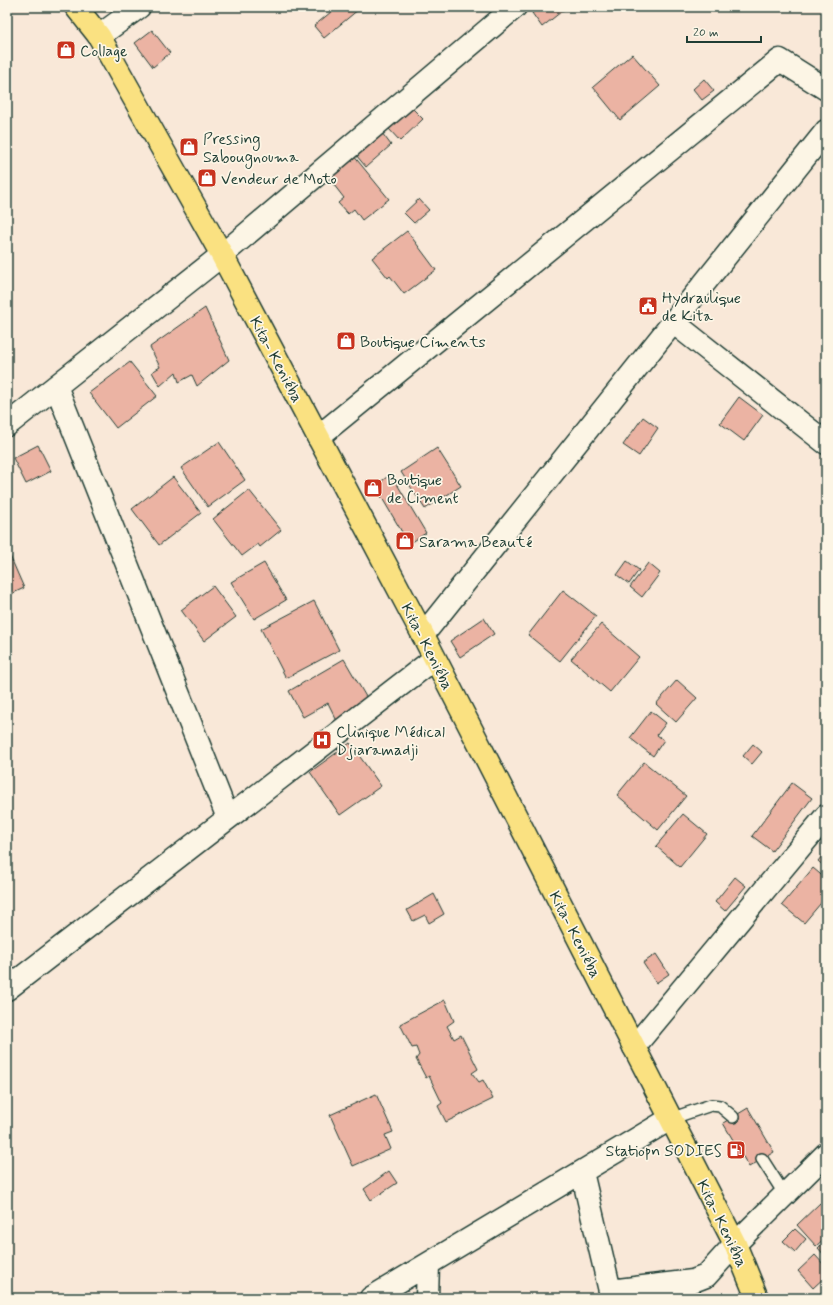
<svg xmlns="http://www.w3.org/2000/svg" width="833" height="1305" viewBox="0 0 833 1305" font-family="Mynerve,sans-serif">
<style>
.building{fill:#ebb3a3;stroke:#1f3d34}
.lines{fill:none;stroke-linecap:round;stroke-linejoin:round}
.service-casing{stroke:#1f3d34;stroke-width:14}
.minor-casing{stroke:#1f3d34;stroke-width:25}
.primary-casing{stroke:#1f3d34;stroke-width:25}
.service{stroke:#fcf5e5;stroke-width:11}
.minor{stroke:#fcf5e5;stroke-width:22}
.primary{stroke:#fae181;stroke-width:22}
.labels{text-anchor:middle;stroke-width:3.5;stroke-linejoin:round;paint-order:stroke}
.poi-label{font-size:16px;fill:#1f3d34;stroke:#fcf5e5;text-anchor:start}
.street-label{font-size:16px;fill:#1f3d34;stroke:#fcf5e5}
</style>
<rect width="100%" height="100%" fill="#f9e8d8"/>
<filter id="ink" filterUnits="userSpaceOnUse"><feTurbulence type="fractalNoise" baseFrequency=".025" numOctaves="2"/><feDisplacementMap in="SourceGraphic" scale="8" xChannelSelector="R" yChannelSelector="G"/><feConvolveMatrix kernelMatrix="1 2 1 2 8 2 1 2 1" color-interpolation-filters="sRGB"/></filter>
<g filter="url(#ink)">
<path class="building" d="M337,7H357L359,9L324,38L314,26Z
M540,7H566V8L542,27L532,13Z
M152,30L170,53L153,67L135,43Z
M632,54L660,86L620,120L593,87Z
M704,79L714,91L702,100L693,89Z
M412,108L423,119L400,141L389,129Z
M382,133L391,145L366,167L356,155Z
M353,155L389,199L362,220L354,209L348,214L338,203L344,198L327,176Z
M419,199L429,210L414,223L404,213Z
M407,231L436,270L404,294L390,276L388,278L372,258Z
M205,308L229,360L197,386L192,375L179,382L176,372L160,386L152,372L160,367L150,347Z
M130,362L157,396L116,428L89,393Z
M739,397L763,415L744,441L720,423Z
M643,417L658,428L639,456L623,445Z
M219,442L245,480L208,507L181,468Z
M38,445L51,471L26,484L13,458Z
M437,448L461,486L425,509L401,472Z
M391,474L426,533L409,544L375,486Z
M173,477L201,513L159,545L132,509Z
M249,490L281,530L260,547L258,544L242,556L213,519Z
M7,549L24,588L7,596Z
M627,561L639,570L629,584L617,575Z
M264,563L286,600L254,619L231,582Z
M648,563L660,573L642,597L630,587Z
M213,586L236,617L204,641L181,610Z
M563,590L596,616L560,661L528,635Z
M314,601L339,650L286,678L261,629Z
M484,618L494,634L460,657L450,641Z
M601,624L639,657L610,692L571,659Z
M344,659L369,702L337,721L328,703L303,717L289,691Z
M677,680L697,698L676,722L656,704Z
M651,711L666,723L657,735L664,740L653,756L630,738Z
M350,743L381,786L340,815L310,772Z
M753,744L762,752L752,764L743,756Z
M644,762L686,796L658,830L617,795Z
M792,783L812,798L772,851L752,836Z
M683,814L707,834L680,867L656,846Z
M826,851V868L818,861Z
M813,868L826,879V897L804,923L782,905Z
M735,877L746,886L725,911L715,902Z
M434,894L444,914L429,923L425,915L413,921L407,910Z
M656,954L669,974L656,983L643,963Z
M445,1000L454,1021L447,1026L454,1039L461,1035L478,1069L472,1073L479,1082L483,1080L493,1099L446,1122L438,1106L442,1103L429,1076L426,1078L416,1059L419,1055L416,1047L412,1048L400,1024Z
M376,1094L393,1132L385,1135L391,1149L353,1166L330,1115Z
M748,1108L774,1152L749,1167L723,1123Z
M389,1171L397,1183L371,1200L364,1189Z
M820,1203L826,1209V1220L821,1225L826,1230V1237L816,1246L797,1225Z
M795,1229L806,1239L795,1252L783,1241Z
M826,1240V1257L818,1248Z
M815,1255L826,1267V1276L813,1288L798,1271Z"/>
<g class="lines">
<g class="service-casing">
<path id="service" d="M670,1119L711,1105L720,1106L733,1117
M762,1159L785,1195"/>
</g>
<g class="minor-casing">
<path id="minor" d="M99,36L139,7
M673,322L826,443
M56,386L228,818
M7,425L222,255L515,7
M318,437L780,60L826,89
M423,635L826,131
M7,989L434,659
M634,1047L826,816
M582,1172L610,1291V1298
M610,1291L693,1281L706,1276L735,1244L826,1154
M371,1298L670,1119
M427,1298L428,1264"/>
</g>
<g class="primary-casing">
<path id="primary" d="M76,7L99,36L222,255L423,635L735,1244L757,1298"/>
</g>
<use href="#service" class="service"/>
<use href="#minor" class="minor"/>
<use href="#primary" class="primary"/>
</g>
</g>
<defs>
<g id="shop-square" transform="scale(1)"><rect x="-9" y="-9" width="18" height="18" rx="4" fill="#c8321e" stroke="#fcf5e5"/><path d="M-5-2.5h2.3a2.7 3.5 0 0 1 5.4 0H5L5.5 6h-11ZM-1.5-2.5h3a1.5 2.3 0 0 0-3 0Z" fill="#fff"/></g>
<g id="civic-square" transform="scale(1)"><rect x="-9" y="-9" width="18" height="18" rx="4" fill="#c8321e" stroke="#fcf5e5"/><path d="M-.6-6.5H3V-4.5H.6V-3L4-1V1h2V6H-6V1h2V-1L-.6-3ZM-1.2 2.5V6h2.4V2.5Z" fill="#fff"/></g>
<g id="hospital-square" transform="scale(1)"><rect x="-9" y="-9" width="18" height="18" rx="4" fill="#c8321e" stroke="#fcf5e5"/><path d="M-5-5h3v3.5h4V-5h3V5h-3V1.5h-4V5h-3Z" fill="#fff"/></g>
<g id="fuel-square" transform="scale(1)"><rect x="-9" y="-9" width="18" height="18" rx="4" fill="#c8321e" stroke="#fcf5e5"/><path d="M-5.5-6h7V0h2V4h1.3V-2.5L3-4.5l.8-.8L6-3V5H2.5V1h-1V6h-7ZM-4.2-4.7v3.2H.2V-4.7Z" fill="#fff"/></g>
</defs>
<g fill-rule="evenodd">
<use href="#shop-square" x="66" y="50"/>
<use href="#shop-square" x="189" y="147"/>
<use href="#shop-square" x="207" y="178"/>
<use href="#civic-square" x="648" y="306"/>
<use href="#shop-square" x="346" y="341"/>
<use href="#shop-square" x="373" y="488"/>
<use href="#shop-square" x="405" y="541"/>
<use href="#hospital-square" x="322" y="740"/>
<use href="#fuel-square" x="736" y="1150"/>
</g>
<g class="labels">
<g class="poi-label">
<text x="80" y="56">Collage</text>
<text x="203" y="144">Pressing<tspan x="203" dy="18">Sabougnouma</tspan></text>
<text x="221" y="184">Vendeur de Moto</text>
<text x="662" y="303">Hydraulique<tspan x="662" dy="18">de Kita</tspan></text>
<text x="360" y="347">Boutique Ciments</text>
<text x="387" y="485">Boutique<tspan x="387" dy="18">de Ciment</tspan></text>
<text x="419" y="547">Sarama Beauté</text>
<text x="336" y="737">Clinique Médical<tspan x="336" dy="18">Djiaramadji</tspan></text>
<text x="722" y="1156" text-anchor="end">Statiopn SODIES</text>
</g>
<g class="street-label">
<text transform="translate(277 359) rotate(62)" y="6">Kita- Keniéba</text>
<text transform="translate(428 646) rotate(63)" y="6">Kita- Keniéba</text>
<text transform="translate(576 934) rotate(63)" y="6">Kita- Keniéba</text>
<text transform="translate(723 1223) rotate(64)" y="6">Kita- Keniéba</text>
</g>
</g>
<rect width="833" height="1305" fill="none" stroke="#fcf5e5" stroke-width="24"/>
<rect x="12" y="12" width="809" height="1281" fill="none" stroke="#1f3d34" stroke-width="1.5" filter="url(#ink)"/>
<path d="M687 36v6h74v-6" fill="none" stroke="#1f3d34" stroke-width="2"/>
<text x="693" y="36" font-size="12" fill="#1f3d34" stroke="#fcf5e5" stroke-width="3" paint-order="stroke">20 m</text>
</svg>
